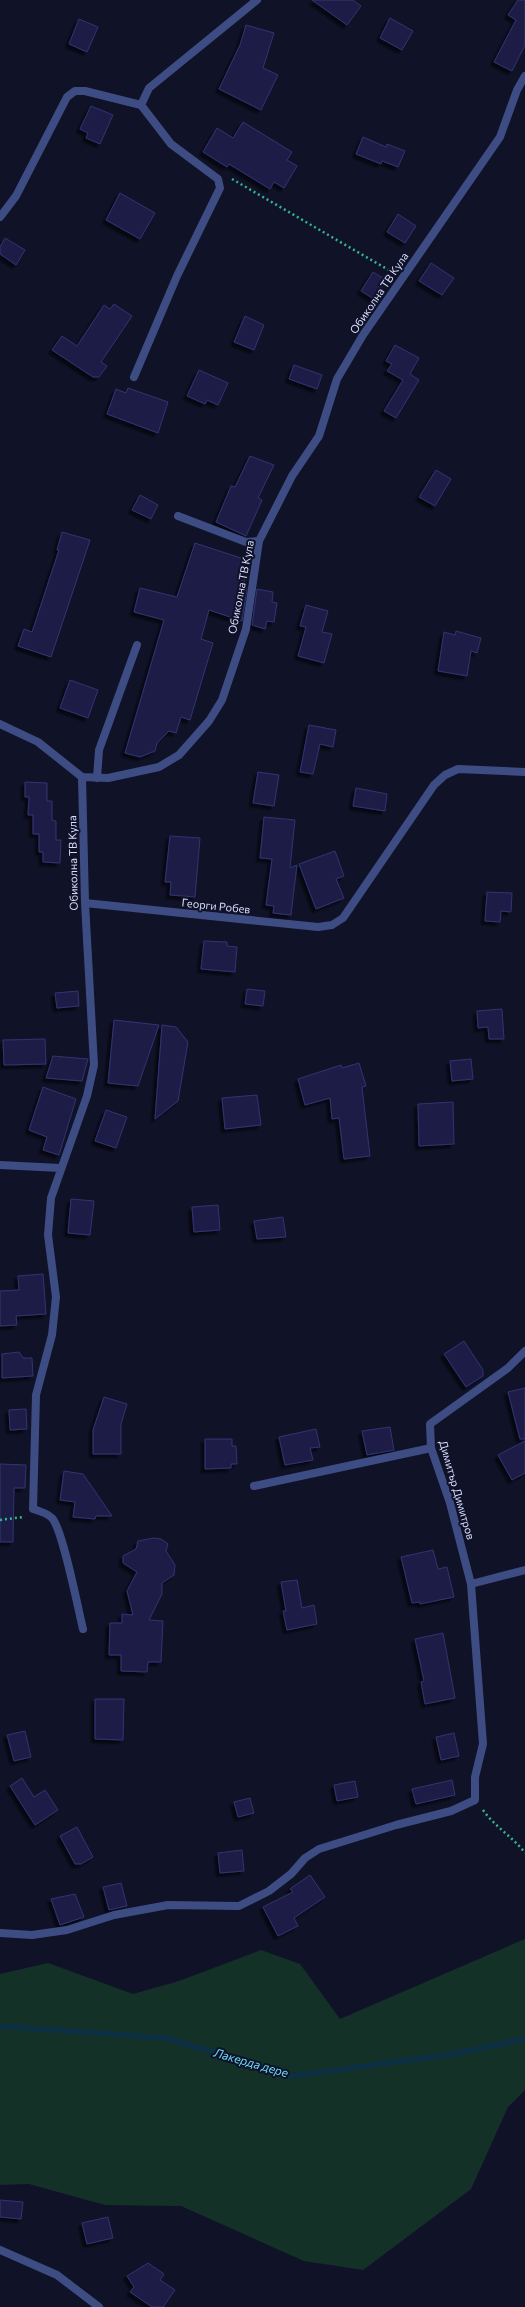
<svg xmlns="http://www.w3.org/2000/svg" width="525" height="2307" viewBox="0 0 525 2307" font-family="Commissioner,sans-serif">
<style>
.green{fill:#143128}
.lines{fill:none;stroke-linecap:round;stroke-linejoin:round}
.stream{stroke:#0c2f44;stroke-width:5.5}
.building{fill:#1d1f47;stroke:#303472;filter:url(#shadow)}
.path{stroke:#34b58c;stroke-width:2.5;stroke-dasharray:2 3;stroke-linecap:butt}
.service{stroke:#3d4d84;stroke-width:8}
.minor{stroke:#3d4d84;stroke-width:8}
.labels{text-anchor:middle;stroke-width:4;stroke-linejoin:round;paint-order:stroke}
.street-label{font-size:11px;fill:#d7ddfe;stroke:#101227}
.water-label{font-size:12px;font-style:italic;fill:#69ddfa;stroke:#101227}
</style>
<defs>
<filter id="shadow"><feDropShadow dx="-3.5" dy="3.5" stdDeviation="1" flood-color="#0009"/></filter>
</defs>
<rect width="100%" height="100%" fill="#101227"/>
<path class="green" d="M525,1939V2090L508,2107L471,2189L363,2270L304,2261L181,2206L105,2205L29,2184L0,2185V1974L48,1963L133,1994L179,1981L261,1950L300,1964L340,2019Z"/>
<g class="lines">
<path class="stream" d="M0,2026L166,2038L292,2076L447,2055L525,2039"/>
</g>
<path class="building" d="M312,0H353L361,6L347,25Z
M518,0H525V45L512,71L494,62L516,20L508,15Z
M390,18L413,31L402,50L380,38Z
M79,19L98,27L87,52L69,44Z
M246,25L274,33L263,68L278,75L261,110L219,89L240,45Z
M91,106L113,115L100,144L86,138L88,133L80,129Z
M243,122L292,152L287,160L297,166L284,188L274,182L270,189L229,164L227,167L203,152L217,128L233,138Z
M363,137L386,147L387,144L405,151L398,167L382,161L381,164L356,154Z
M120,193L155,213L140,239L106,220Z
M398,214L416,226L405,243L387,232Z
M5,238L25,250L16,265L0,254V247Z
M431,263L454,278L442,295L419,281Z
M373,272L386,280L374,299L361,291Z
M114,304L132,316L101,362L107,366L99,377H93L52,350L62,336L77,346L104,305L110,309Z
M245,316L264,325L254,350L234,342Z
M395,345L419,358L410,374L419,380L396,418L384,411L403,380L387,371L392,364L386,361Z
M294,365L322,375L317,389L289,379Z
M199,370L228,383L218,405L207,400L205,404L187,396Z
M128,388L168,402L158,433L107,414L116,389L126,393Z
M250,456L274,465L258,498L262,500L246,536L216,522L231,486L235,487Z
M436,470L451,479L435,506L419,497Z
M140,495L158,505L151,519L132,510Z
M62,532L90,540L51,657L18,646L24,629L32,632L59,550H57Z
M195,543L250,561L243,587L247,588L242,621L209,610L201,639L213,643L190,720L181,717L176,733L169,731L157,743L155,751L140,757L125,753L164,620L134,612L140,588L177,597Z
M257,589L273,592L272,602L277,603L274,622L267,621L265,629L252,625Z
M306,605L328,611L322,632L332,634L324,663L298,656L306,627L300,626Z
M456,631L481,638L477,653L471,651L467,676L438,671L444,632L455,635Z
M70,680L98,690L88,718L60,708Z
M309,725L336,730L333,747L320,744L313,774L300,772Z
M258,772L279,775L274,806L253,803Z
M25,782L47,783V801H52V820L56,821V840H61L60,863L43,862V852H39V834H33V815H28L29,797H25Z
M356,788L387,794L385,811L353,806Z
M264,817L295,820L290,868L297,865L291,915L273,913L274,906L266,905L272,859L260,858Z
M170,836L200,838L195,897L170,895L171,882H165Z
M335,851L344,876L336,879L344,898L316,909L299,864Z
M487,892L512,893L511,912L501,911L500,922L485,921Z
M204,941L227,942V946L237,947L235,972L201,969Z
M247,989L265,991L263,1006L245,1004Z
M78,991L79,1006L57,1008L55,993Z
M502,1009L504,1039H489L488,1027L478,1028L477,1011Z
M114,1020L159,1025L138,1086L108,1083Z
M162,1025L176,1027L188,1042L178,1101L155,1119Z
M45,1039L46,1064L4,1065L3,1040Z
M53,1056L88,1059L82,1081L46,1078Z
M471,1059L473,1079L452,1081L450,1061Z
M359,1063L366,1086L362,1087L370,1156L344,1159L339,1118L332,1119L330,1098L305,1105L298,1079L341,1065L342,1068Z
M43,1087L76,1099L59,1155L43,1150L47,1137L29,1130Z
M257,1095L261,1125L225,1129L222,1098Z
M453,1102L454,1144L419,1146L418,1104Z
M106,1110L127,1117L116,1148L95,1141Z
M71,1199L94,1201L90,1235L68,1233Z
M218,1205L220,1230L194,1232L192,1207Z
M283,1217L286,1237L257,1239L254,1221Z
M43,1274L46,1314L16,1316L17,1325L0,1326V1291L19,1290L18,1276Z
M464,1341L483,1370V1376L466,1387L444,1354Z
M19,1352L23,1358H32L33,1376L2,1378V1354Z
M525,1388V1439H520L508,1392Z
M104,1397L127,1404L121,1424V1454H93V1430Z
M26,1409L27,1429L10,1430L9,1410Z
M390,1427L394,1450L367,1455L362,1431Z
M316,1429L320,1447L310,1448L313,1460L285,1465L279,1437Z
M205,1439H232V1446H236L237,1464H231V1468L205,1469Z
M525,1441V1473L512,1480L498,1455Z
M0,1464L26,1465L25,1488H14L13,1542H0Z
M64,1471L83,1474L112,1516H96L95,1519L73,1517L75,1502L60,1500Z
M154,1538L161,1539L168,1544L166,1551L175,1565L174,1575L162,1583V1594L149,1620L163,1621L161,1662H148L147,1672L121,1671V1655H109L110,1623H122V1614L133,1615L127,1591L137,1572L123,1563V1556L136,1549L138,1541Z
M433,1550L438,1569L447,1567L454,1597L420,1604V1602L412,1603L401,1557Z
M297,1580L302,1608L314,1605L317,1624L287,1630L283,1611H286L281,1582Z
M443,1633L455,1698L425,1704L421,1682L424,1681L415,1639Z
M95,1699H124L123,1740L95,1739Z
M25,1731L31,1757L14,1761L7,1735Z
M454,1733L459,1756L441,1760L436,1737Z
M22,1778L34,1797L45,1790L58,1810L35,1825L10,1786Z
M452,1780L455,1795L416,1804L412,1789Z
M355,1781L358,1797L337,1801L334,1785Z
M250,1798L254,1813L238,1817L234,1802Z
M77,1827L93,1857L81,1864H75L60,1836Z
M242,1850L244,1871L220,1873L218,1853Z
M310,1875L325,1897L294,1918L298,1926L278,1936L263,1907L293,1892L290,1889Z
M121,1883L127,1906L109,1910L103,1887Z
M75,1894L84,1917L60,1925L51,1899Z
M0,2200L23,2202L21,2219L0,2217Z
M108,2217L113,2238L87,2244L82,2223Z
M148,2263L164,2274L160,2280L175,2290L163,2307H152L130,2292L134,2287L127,2276Z"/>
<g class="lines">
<path class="path" d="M232,179L392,272
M0,1520L23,1517
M483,1810C495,1827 513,1837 525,1853"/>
<path class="service" d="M134,377L177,276L220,188L218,179L171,144L141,105L149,88L257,0
M178,516L246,542L259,541"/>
<path class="minor" d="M0,217L16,196L67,97L75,91H85L141,105
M0,724L38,742L82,777
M97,778L99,750L137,645
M85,903L318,927L332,925L343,918L434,785L445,775L458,769L525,772
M0,1165L60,1168
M254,1486L431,1448
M471,1584L525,1570
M83,1629C78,1609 63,1530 52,1518C47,1513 40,1511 33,1509L36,1395L52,1335L56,1297L48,1235L51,1198L87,1096L94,1065L85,903L82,777L108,778L159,767L179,755L209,721L222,700L246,629L259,541L292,476L319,436L337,379L363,335L500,137L517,90L525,76
M0,1933L32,1935L67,1930L114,1915L168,1905L239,1906L269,1891L291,1874L305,1858L319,1849L396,1825L451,1811L475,1800V1777L483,1744L471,1584L450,1503L431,1448L430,1424L508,1368L525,1351
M0,2250L57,2275L99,2307"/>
</g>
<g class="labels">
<g class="street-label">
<text transform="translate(379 293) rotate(-56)" y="4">Обиколна ТВ Кула</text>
<text transform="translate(241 587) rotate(-79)" y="4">Обиколна ТВ Кула</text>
<text transform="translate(73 863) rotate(-91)" y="4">Обиколна ТВ Кула</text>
<text transform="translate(216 906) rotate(6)" y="4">Георги Робев</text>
<text transform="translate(457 1490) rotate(74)" y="4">Димитър Димитров</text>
</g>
<g class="water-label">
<text transform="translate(251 2063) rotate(16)" y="4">Лакерда дере</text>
</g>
</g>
</svg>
